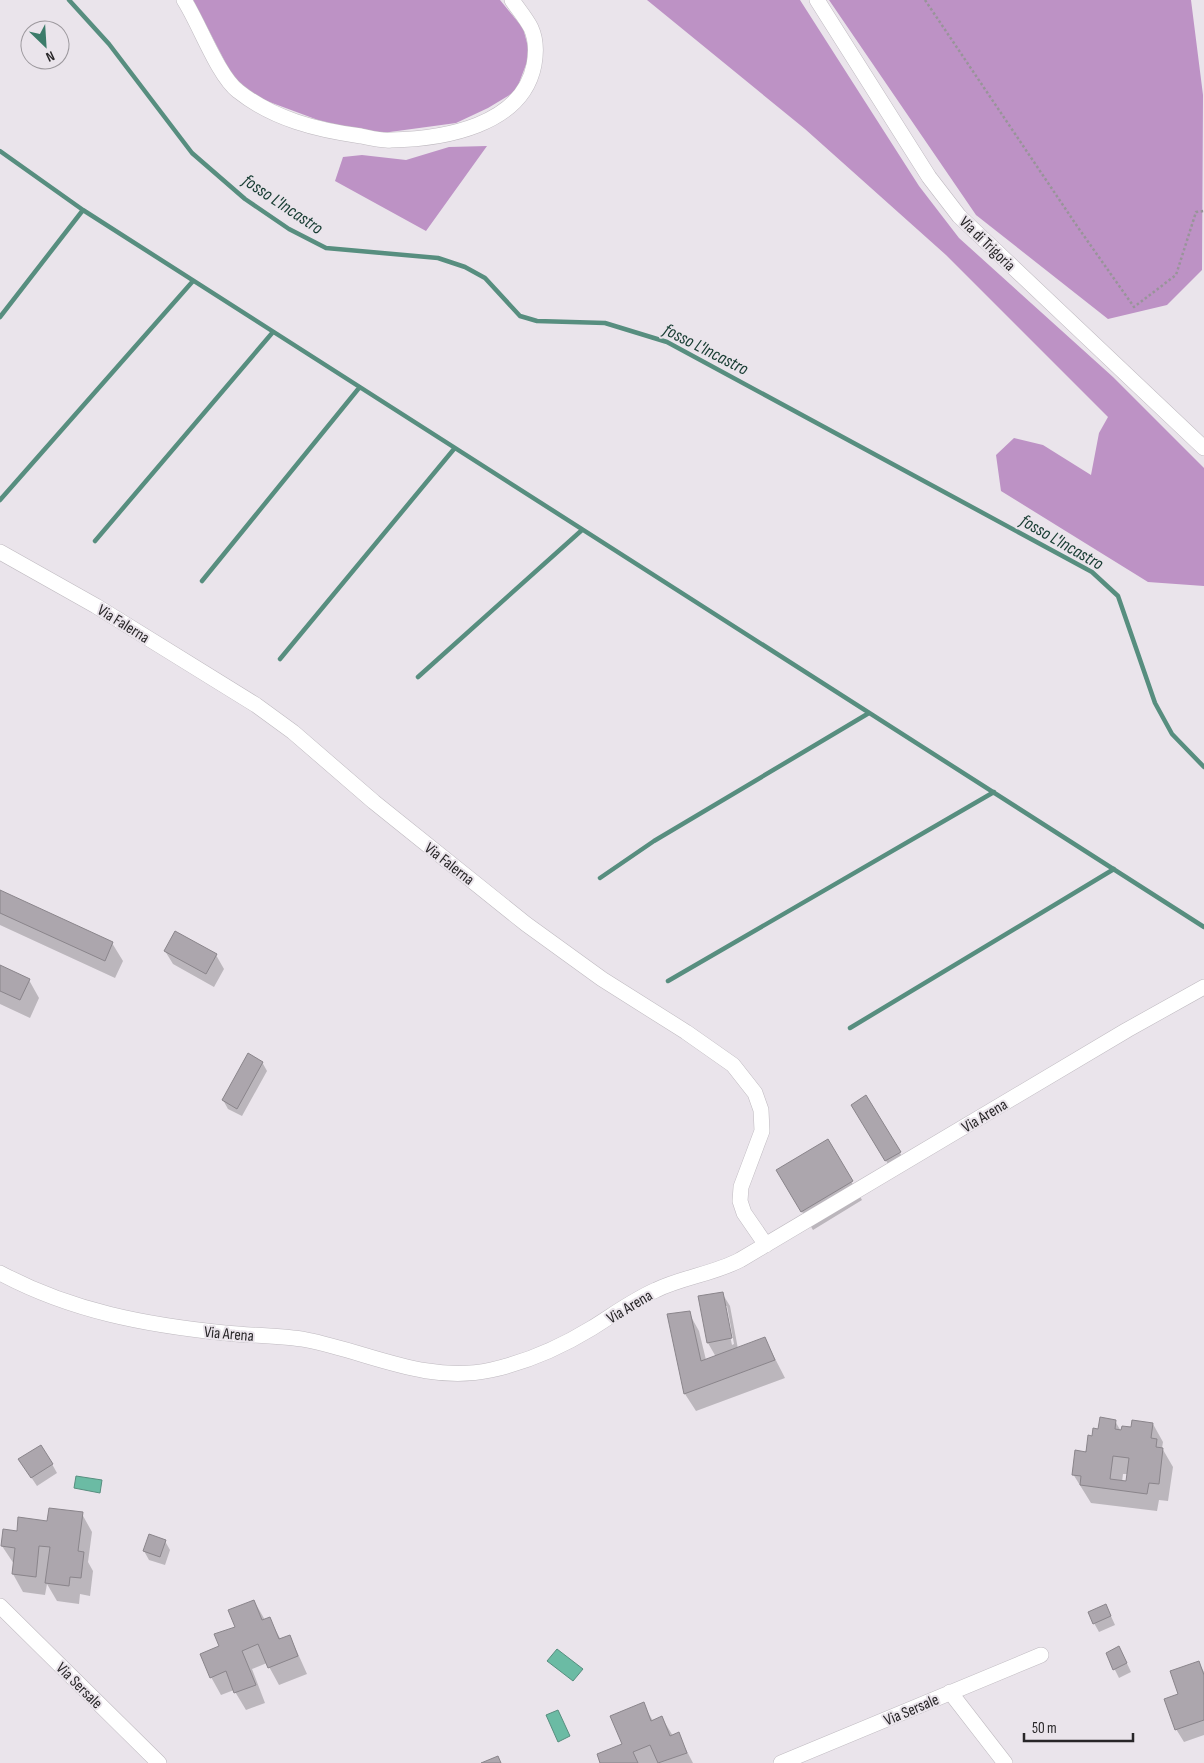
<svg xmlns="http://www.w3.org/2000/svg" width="1204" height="1763" viewBox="0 0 1204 1763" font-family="'Sofia Sans Condensed',sans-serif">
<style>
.forest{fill:#bd92c5}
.water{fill:#6bbba4;stroke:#578e7f}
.shadow{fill:#0003;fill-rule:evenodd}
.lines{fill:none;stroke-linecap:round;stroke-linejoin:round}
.stream{stroke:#578e7f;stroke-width:4.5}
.building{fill:#aca6ad;stroke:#8a858b;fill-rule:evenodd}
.minor-casing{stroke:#bfbac0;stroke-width:16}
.path{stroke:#989499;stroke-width:2.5;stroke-dasharray:2.5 2.5;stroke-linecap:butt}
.minor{stroke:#fff;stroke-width:15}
.labels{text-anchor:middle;stroke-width:4;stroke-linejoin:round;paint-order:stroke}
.street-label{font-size:16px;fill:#282628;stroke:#eae4eb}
.water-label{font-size:18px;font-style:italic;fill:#163b31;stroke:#eae4eb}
</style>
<rect width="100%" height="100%" fill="#eae4eb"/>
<path class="forest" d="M193,0H500L523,28L530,54L516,91L488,108L456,123L375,134L318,120L253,96L234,79Z
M647,0H800L919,186L959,238L1113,377L1204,468V586L1148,582L1001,491L996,455L1014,438L1043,445L1091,475L1099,433L1108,417L946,255L805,129Z
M829,0H1191L1203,95L1202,270L1167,305L1108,319L976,215Z
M487,146L426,231L335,181L343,157L362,155L406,160L449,147Z"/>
<path class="water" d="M76,1476L102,1480L100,1493L74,1488Z
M557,1649L583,1669L573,1681L547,1661Z
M558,1710L570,1736L558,1742L546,1715Z"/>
<path class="shadow" d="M0,891L112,943L123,961L115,978L0,925Z
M175,933L216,955L224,969L214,987L173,964L165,951Z
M0,966L29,980L39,998L30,1018L0,1004Z
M262,1062L267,1071L242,1116L228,1109L223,1100Z
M861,1119L900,1153L907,1166L894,1174Z
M827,1140L862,1200L813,1230L777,1170Z
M722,1293L730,1306L738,1349L765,1339L785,1378L696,1411L685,1394L669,1315L689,1313L699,1331L706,1360L716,1357L708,1343ZM724,1306H727L734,1344L732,1345Z
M1115,1421L1122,1433L1153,1424L1163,1442L1162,1448L1173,1467L1168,1501L1159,1500L1157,1511L1091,1503L1073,1474L1093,1437L1099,1430ZM1123,1474H1128V1483L1122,1482Z
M52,1464L57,1473L37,1486L25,1468Z
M82,1514L92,1532L88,1562L93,1571L90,1596L80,1594L79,1604L57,1601L47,1584L45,1595L23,1592L13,1574L14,1564L2,1546L18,1532Z
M165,1541L170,1550L165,1565L149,1560L144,1551Z
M254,1601L265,1620L269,1618L281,1640L290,1636L307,1674L279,1685L267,1663L252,1669L265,1703L246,1710L234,1690L221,1695L211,1677L221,1647Z
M1110,1614L1115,1625L1099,1632L1094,1623Z
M1107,1654L1124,1657L1131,1672L1119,1678Z
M1199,1663L1204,1672V1735L1184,1742L1176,1729L1179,1695Z
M643,1704L653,1721L662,1718L673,1736L678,1734L693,1763H601L623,1745Z"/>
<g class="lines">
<path class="stream" d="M69,0L109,44L192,153L245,199L289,229L326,248L438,258L465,267L485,278L520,316L537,321L605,323L667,342L1092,572L1118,596L1155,703L1172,734L1204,767
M0,151L83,210L1204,927
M0,317L83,210
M0,500L193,281
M95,541L273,332
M202,581L359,388
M280,659L454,449
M418,677L582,530
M600,878L654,841L869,713
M668,981L994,792
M850,1028L1114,869"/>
</g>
<path class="building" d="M0,890L113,942L105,961L0,913Z
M175,931L217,954L206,974L164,951Z
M0,965L30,979L20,1000L0,991Z
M248,1053L263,1062L237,1109L222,1100Z
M866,1095L901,1152L885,1161L851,1105Z
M828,1139L853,1181L801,1212L776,1170Z
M723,1292L732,1338L707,1343L698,1296Z
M690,1311L701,1361L765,1337L775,1360L684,1394L667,1314Z
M1100,1417L1116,1420L1115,1429L1121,1430L1122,1426L1131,1427L1132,1420L1153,1423L1151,1438L1157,1439L1156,1447L1163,1448L1159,1484L1149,1483L1147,1494L1080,1485L1081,1476L1072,1475L1075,1450L1086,1452L1088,1435L1092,1436L1093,1428L1098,1429ZM1113,1456L1129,1458L1126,1481L1110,1479Z
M41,1445L53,1464L31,1478L18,1459Z
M49,1508L83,1512L78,1551L84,1552L81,1578L70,1577L69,1586L45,1583L50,1547L39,1546L36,1577L12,1574L15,1548L1,1546L3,1529L17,1531L18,1517L47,1521Z
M149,1534L166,1540L160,1557L143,1551Z
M254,1600L262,1620L270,1617L279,1639L290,1635L298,1656L268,1668L258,1644L242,1651L256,1685L234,1693L226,1671L210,1678L200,1654L219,1646L214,1634L235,1627L228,1610Z
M1106,1604L1111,1616L1093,1624L1088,1612Z
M1119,1646L1127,1663L1113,1670L1106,1653Z
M1199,1661L1204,1675V1720L1175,1730L1164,1699L1178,1694L1170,1671Z
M644,1702L651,1721L662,1716L670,1736L679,1732L687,1753L658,1763L650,1745L633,1752L638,1763H600L597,1754L622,1744L610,1716Z
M498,1756L501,1763H481Z"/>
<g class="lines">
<g class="minor-casing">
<path id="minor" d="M184,0C199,23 218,76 238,91C273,119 317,130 361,136C371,138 381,141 391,140C443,139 522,126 534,65C536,54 536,39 531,28C526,18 518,9 512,0
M817,0L929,177L959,216L1204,448
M0,552L96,606L256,705L293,732L374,802L526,924L602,979L686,1032L733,1065L755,1093L761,1110L762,1131L741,1187L740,1201L744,1213L766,1245
M0,1273C71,1311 146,1325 225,1333C253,1336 280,1335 307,1340C369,1352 426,1384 491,1370C527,1362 561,1347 592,1328C613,1315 633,1300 656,1290C683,1277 713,1274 740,1260L1127,1030L1204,987
M0,1606L159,1763
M950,1692L1005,1763
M781,1763L1041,1655"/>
</g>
<path class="path" d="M925,0L1077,226L1134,307L1176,275L1196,212L1204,211"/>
<use href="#minor" class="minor"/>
</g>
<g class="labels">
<g class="street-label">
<text transform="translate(988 243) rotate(44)" y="6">Via di Trigoria</text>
<text transform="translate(124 623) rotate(32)" y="6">Via Falerna</text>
<text transform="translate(450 863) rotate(38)" y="6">Via Falerna</text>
<text transform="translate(984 1115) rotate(-31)" y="6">Via Arena</text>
<text transform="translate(629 1306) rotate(-31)" y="6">Via Arena</text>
<text transform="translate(229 1333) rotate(5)" y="6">Via Arena</text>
<text transform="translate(80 1685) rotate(45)" y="6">Via Sersale</text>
<text transform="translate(911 1709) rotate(-23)" y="6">Via Sersale</text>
</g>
<g class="water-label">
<text transform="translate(283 204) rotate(34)" y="6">fosso L'Incastro</text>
<text transform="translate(706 349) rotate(27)" y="6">fosso L'Incastro</text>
<text transform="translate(1062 542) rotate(30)" y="6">fosso L'Incastro</text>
</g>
</g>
<g transform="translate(45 45) rotate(155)"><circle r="24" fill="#eae4eb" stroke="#9c989d"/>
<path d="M0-4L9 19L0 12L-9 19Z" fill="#3c7c6a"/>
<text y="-8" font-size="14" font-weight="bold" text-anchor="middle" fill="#282628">N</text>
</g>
<path d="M1024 1733v8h109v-8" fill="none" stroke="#282628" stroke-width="2.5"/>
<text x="1032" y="1733" font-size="15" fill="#282628" stroke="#eae4eb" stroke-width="4" paint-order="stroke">50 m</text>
</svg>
